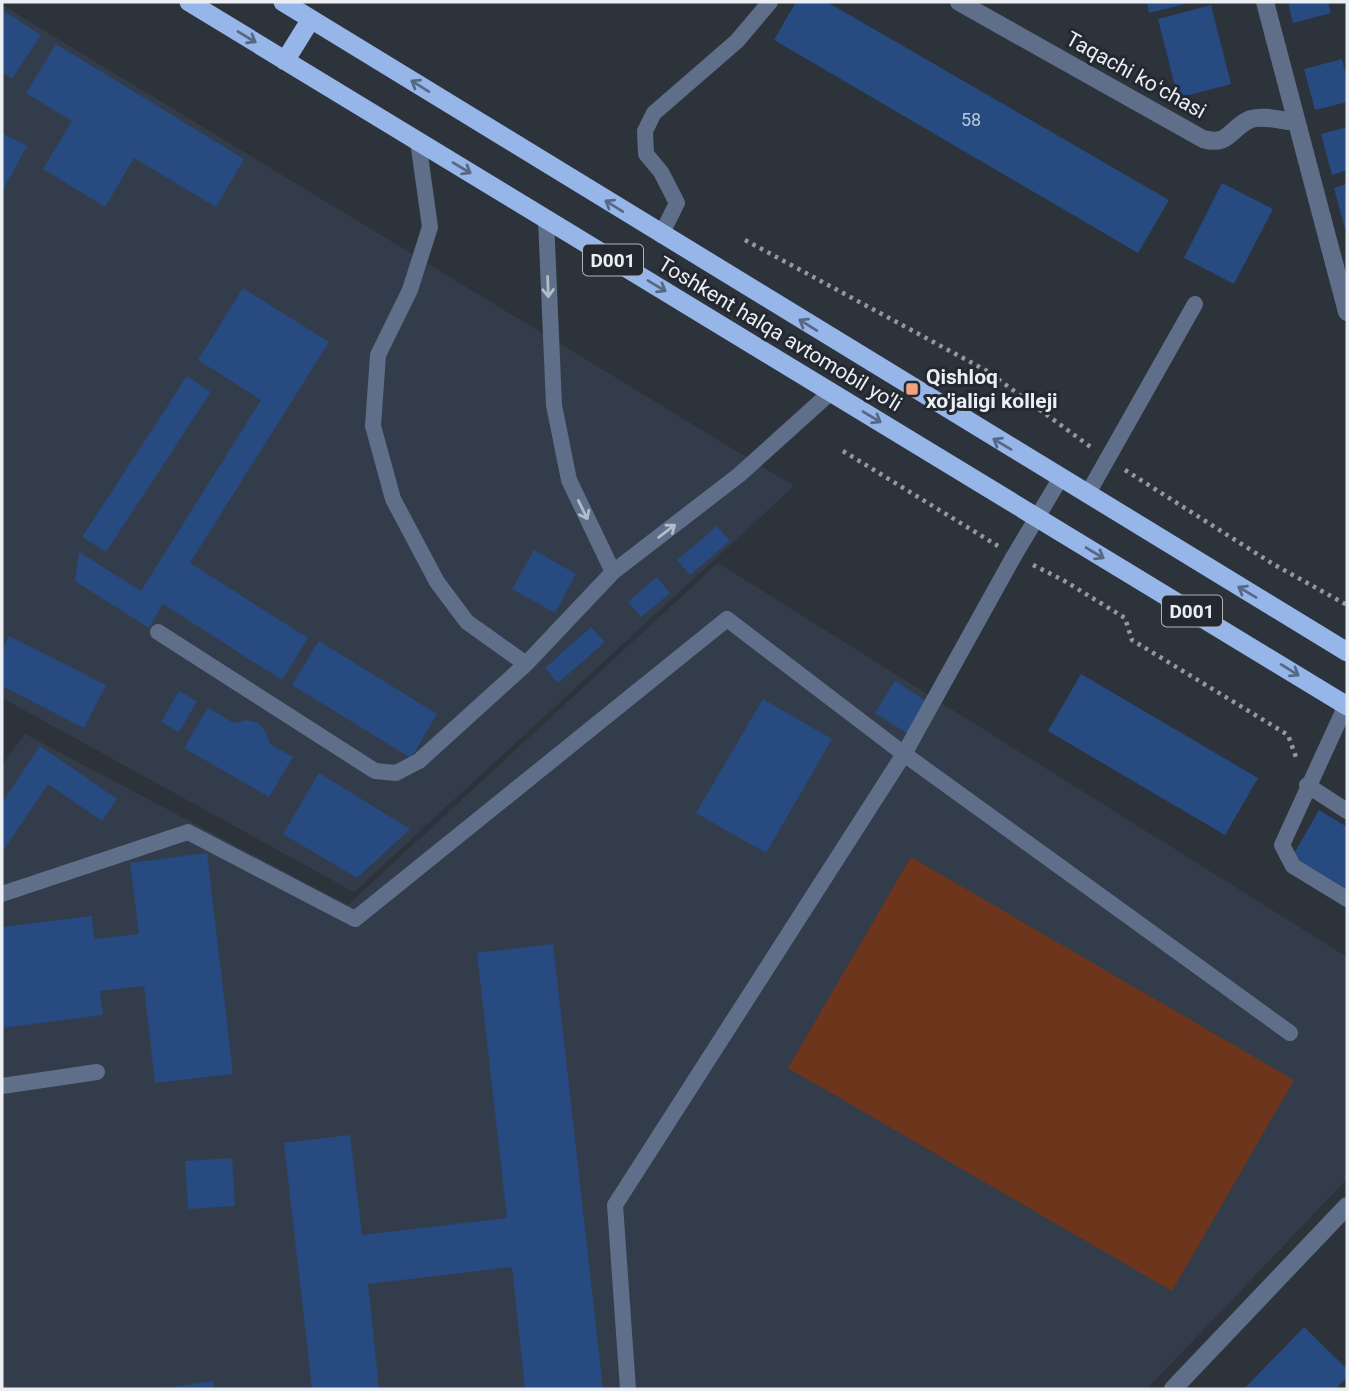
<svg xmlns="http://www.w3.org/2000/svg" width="1349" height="1391" viewBox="0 0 1349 1391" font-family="Roboto,sans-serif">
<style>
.built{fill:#333c4a}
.green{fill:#6d351b}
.building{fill:#274a80}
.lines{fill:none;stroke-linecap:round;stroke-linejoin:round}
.path{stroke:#94999f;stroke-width:4.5;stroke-dasharray:3.5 5;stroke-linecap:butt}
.service{stroke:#5f6f89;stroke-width:16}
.minor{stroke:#5f6f89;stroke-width:18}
.tertiary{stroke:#5f6f89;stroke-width:18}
.trunk{stroke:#96b6ea;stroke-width:19}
.oneway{stroke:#576884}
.oneway2{stroke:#b3bcc9}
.poi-dot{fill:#f1a17d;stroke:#242931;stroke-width:2.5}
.labels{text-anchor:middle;stroke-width:6;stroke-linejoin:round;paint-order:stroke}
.number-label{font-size:18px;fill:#bac6d7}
.shield{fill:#242931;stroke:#afb4ba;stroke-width:2}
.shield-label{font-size:19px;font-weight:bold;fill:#ebeff4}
.street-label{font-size:21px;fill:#ebeff4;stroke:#242931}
.poi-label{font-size:21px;font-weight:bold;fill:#ebeff4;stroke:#242931;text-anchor:start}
</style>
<rect width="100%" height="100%" fill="#2d333b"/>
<path class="built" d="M2,5L794,486L354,892L2,698Z
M718,563L1347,957V1179L1147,1389H2V765L25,734L348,905Z"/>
<path class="green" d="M911,857L1294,1080L1172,1291L788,1068Z"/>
<path class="building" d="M796,2H827L1169,200L1138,253L774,40Z
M1147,2H1189V3L1149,13Z
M1288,2H1328L1331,13L1293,23Z
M1211,5L1231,84L1178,98L1158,19Z
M2,10L41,35L12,79L2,72Z
M56,44L244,159L216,207L134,158L105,207L43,169L72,121L26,93Z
M1342,59L1347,80V102L1315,110L1304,69Z
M1347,127V170L1332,175L1321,134Z
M2,133L27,146L2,192Z
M1222,183L1273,209L1234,284L1184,258Z
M1347,184V228L1345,229L1334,188Z
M243,288L329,342L190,563L308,638L282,680L163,604L149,628L75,581L79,552L141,591L261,400L198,360Z
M187,376L211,392L106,552L82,537Z
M717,526L730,541L690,575L677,560Z
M534,550L576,574L555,613L512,589Z
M657,577L670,593L641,617L628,602Z
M591,627L605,642L558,683L545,668Z
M9,636L106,685L84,728L2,686V649Z
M319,641L437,714L411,758L292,685Z
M1081,674L1258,778L1225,835L1048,731Z
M895,681L929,703L908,734L875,713Z
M179,691L197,701L179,732L161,722Z
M763,699L832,739L766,853L696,813Z
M208,708L234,723L246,720L258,723L266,732L270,744L293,757L269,797L184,748Z
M40,746L117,799L102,821L48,784L2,852V803Z
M319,773L410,829L357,878L283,834Z
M1319,810L1347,827V889L1292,857Z
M207,853L233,1074L155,1083L144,986L100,991L103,1015L2,1028V927L92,916L94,939L139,934L130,863Z
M553,944L603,1389H525L512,1267L368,1284L379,1389H312L284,1143L350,1135L362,1235L507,1218L477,953Z
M232,1158L235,1206L188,1209L185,1161Z
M1304,1327L1347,1369V1377L1336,1389H1244Z
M213,1381L214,1389H164V1388Z"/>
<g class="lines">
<path class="path" d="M745,240L987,371L1092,448
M843,451L998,546
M1125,470L1273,564L1347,605
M1033,565L1063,580L1125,618L1132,640L1288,735L1297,760"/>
<path class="service" d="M418,141L430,227L410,290L378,355L373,426L393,499L437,582L467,622L526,664
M546,219L554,405L569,480L613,572
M661,235L677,203L661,172L646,154L645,131L654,113L737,41L770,2
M1060,479L1014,556L904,754L1290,1033
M1087,495L1195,304
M158,632L375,771L396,773L419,761L526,664L613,572L739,475L831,392
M1346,705L1282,845L1293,866L1347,899
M1307,785L1347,811
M2,894L188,832L355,919L727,619L904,754L615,1205L628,1389
M2,1086L97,1072"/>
<path class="minor" d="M959,2L1203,139C1230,147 1230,127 1251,119C1264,115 1283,121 1296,122
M1265,2L1347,312"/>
<path class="tertiary" d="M1173,1389L1347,1206"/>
<path class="trunk" d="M189,2L1347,706
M283,2L1347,652
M285,61L311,19"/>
</g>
<defs><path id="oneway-shaft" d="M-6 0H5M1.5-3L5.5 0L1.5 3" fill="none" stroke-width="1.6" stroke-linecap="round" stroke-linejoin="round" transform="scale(1.75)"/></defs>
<g class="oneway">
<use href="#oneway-shaft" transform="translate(247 37) rotate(31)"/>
<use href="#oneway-shaft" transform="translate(420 86) rotate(-148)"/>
<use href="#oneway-shaft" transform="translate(462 168) rotate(31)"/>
<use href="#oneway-shaft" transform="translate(614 206) rotate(-148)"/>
<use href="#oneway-shaft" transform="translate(657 286) rotate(31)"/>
<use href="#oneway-shaft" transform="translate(808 325) rotate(-148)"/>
<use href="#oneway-shaft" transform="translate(872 417) rotate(31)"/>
<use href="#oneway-shaft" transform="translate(1002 444) rotate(-149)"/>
<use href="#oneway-shaft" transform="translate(1095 553) rotate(31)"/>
<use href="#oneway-shaft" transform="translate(1247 592) rotate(-149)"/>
<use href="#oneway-shaft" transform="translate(1290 670) rotate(32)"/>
</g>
<g class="oneway2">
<use href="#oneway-shaft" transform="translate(548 287) rotate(88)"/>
<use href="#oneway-shaft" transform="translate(583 510) rotate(64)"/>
<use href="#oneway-shaft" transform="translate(667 531) rotate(-37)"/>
</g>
<rect class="poi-dot" x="905" y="382" width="14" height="14" rx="3.5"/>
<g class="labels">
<g class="number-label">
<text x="971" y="126">58</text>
</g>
<g class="shield">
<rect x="583" y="244.5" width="60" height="31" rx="5"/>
<rect x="1162" y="595.5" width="60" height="31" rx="5"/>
</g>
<g class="shield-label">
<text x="613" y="267">D001</text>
<text x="1192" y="618">D001</text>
</g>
<g class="street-label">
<text transform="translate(1136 75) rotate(29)" y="7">Taqachi koʻchasi</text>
<text transform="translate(780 334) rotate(31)" y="7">Toshkent halqa avtomobil yo'li</text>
</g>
<g class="poi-label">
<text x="926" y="384">Qishloq<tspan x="926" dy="24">xo'jaligi kolleji</tspan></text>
</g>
</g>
<rect width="1349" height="1391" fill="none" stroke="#ebeff4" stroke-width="7"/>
</svg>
